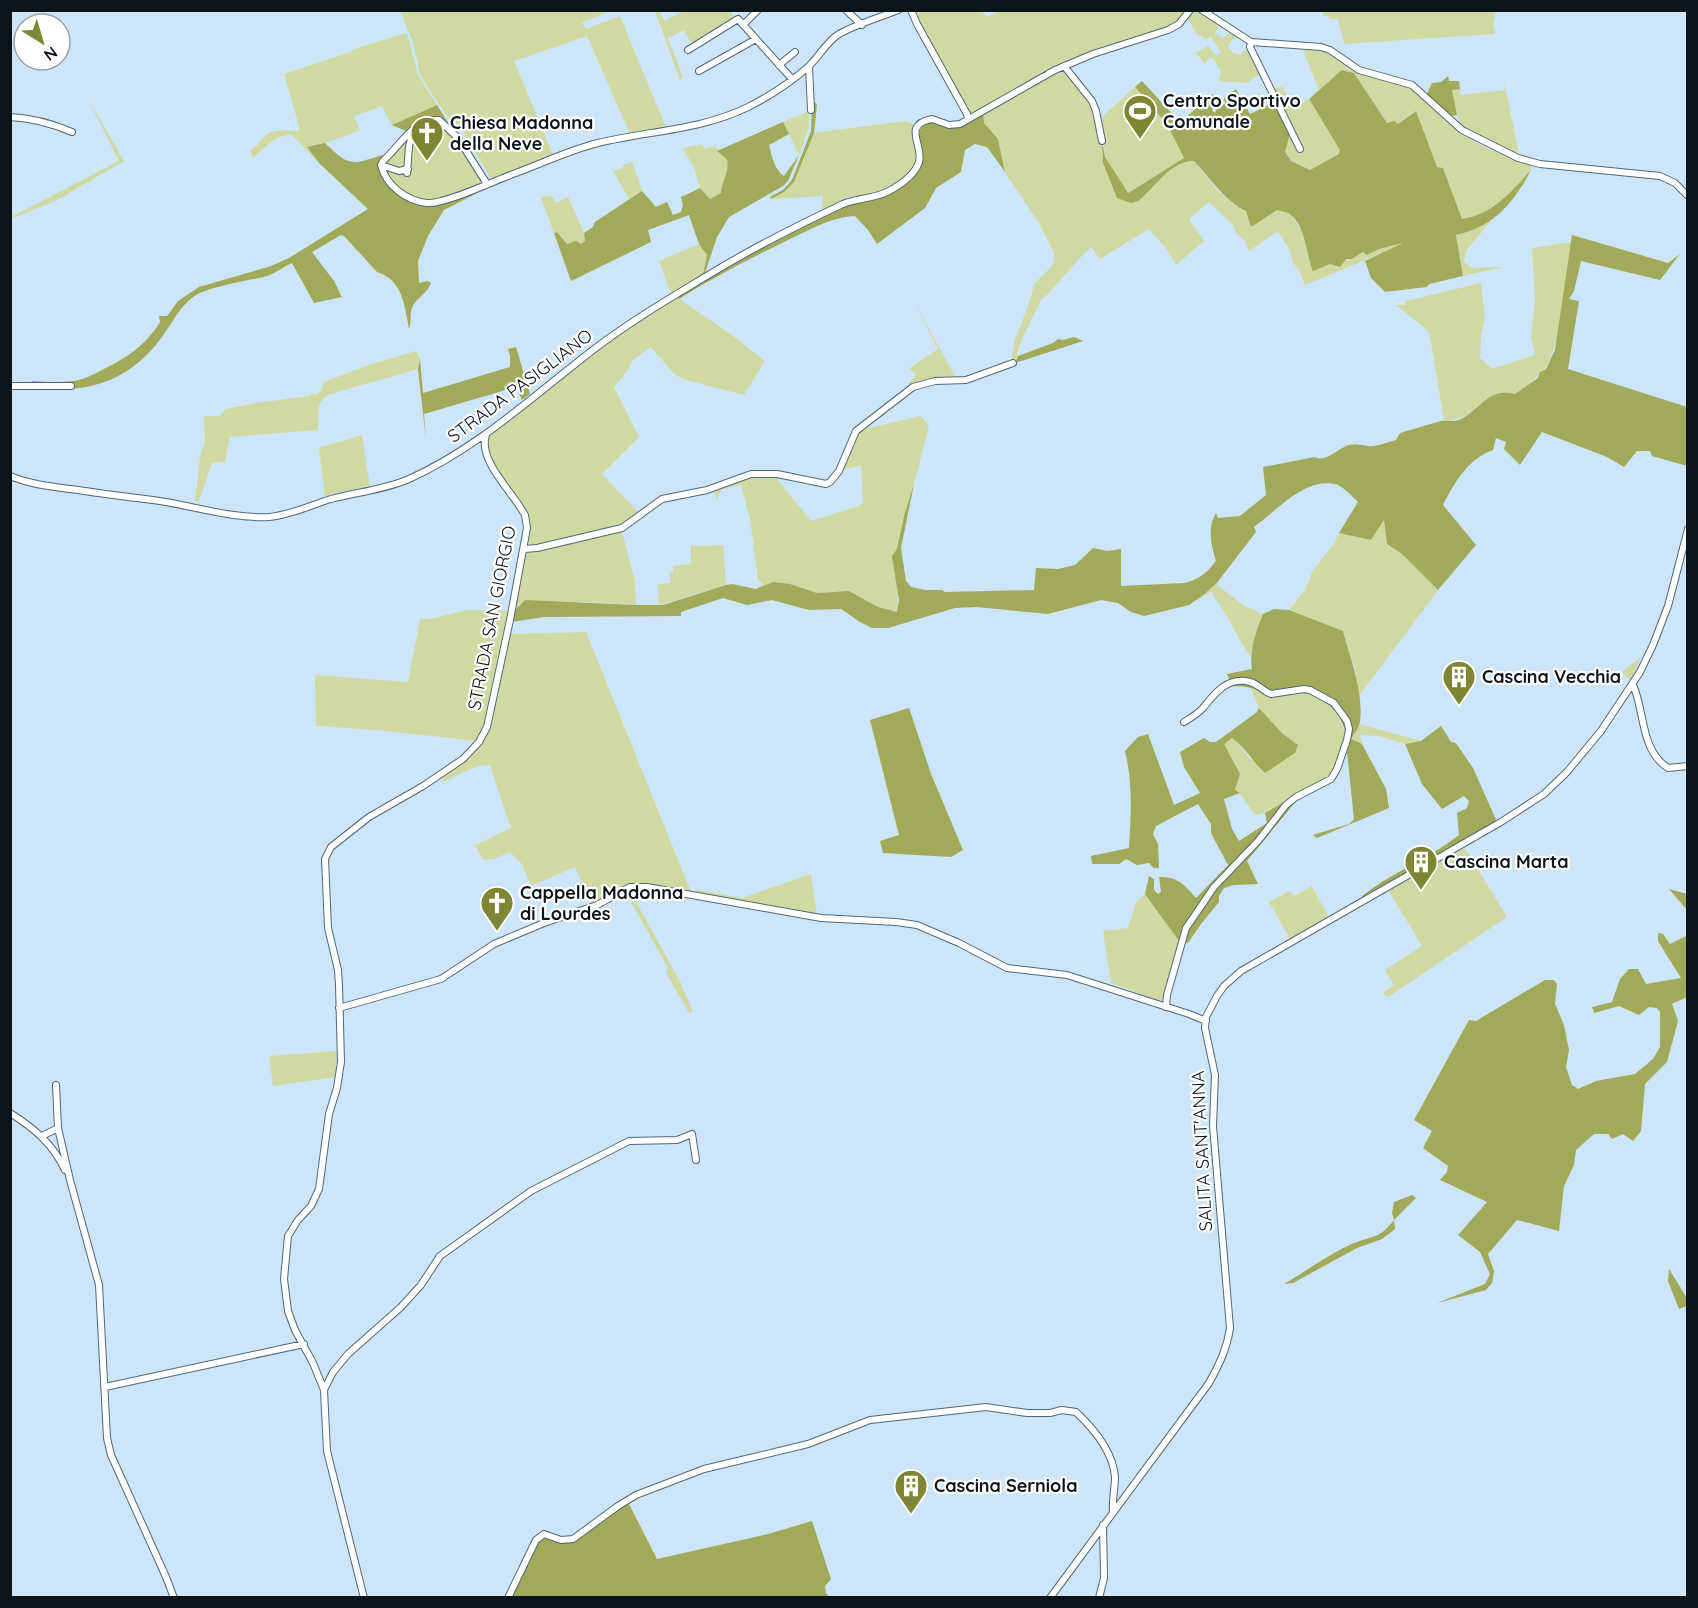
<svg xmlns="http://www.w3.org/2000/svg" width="1698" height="1608" viewBox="0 0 1698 1608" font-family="Quicksand,sans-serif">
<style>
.green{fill:#d1d9a2}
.forest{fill:#a0aa58}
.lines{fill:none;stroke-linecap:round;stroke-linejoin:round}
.minor-casing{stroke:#516778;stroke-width:8}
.minor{stroke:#fff;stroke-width:6}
.labels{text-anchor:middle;stroke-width:4.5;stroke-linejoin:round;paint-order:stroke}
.poi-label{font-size:18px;font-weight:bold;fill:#0b141a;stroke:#fff;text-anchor:start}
.street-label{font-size:18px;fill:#0b141a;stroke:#fff}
</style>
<rect width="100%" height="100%" fill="#cde5f9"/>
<path class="green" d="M685,10L730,11L736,19L696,44L691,43L684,30L668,38L683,77L680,80L655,11H659L665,21Z
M914,10L981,11L987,17L997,12L996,10L1185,11L1181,20L1174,24L1057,66L976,114H971L915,17Z
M400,11H610L582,23L586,29L620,16L666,128L631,136L587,36L514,61L554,157L491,179L462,130L457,131L424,82L420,75L413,42Z
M1323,11H1496L1493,25L1495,34L1344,44L1338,19H1330L1328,16H1323Z
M1200,12L1219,25L1215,34L1223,38L1230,32L1237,37L1230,42L1228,47L1233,53L1240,55L1243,51L1249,49L1261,73L1247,83L1219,81L1221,71L1213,58L1208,59L1205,64L1196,53L1208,46L1216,56L1221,52L1211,37L1205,40L1201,35L1198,36L1188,19L1192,13Z
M407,33L418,75L437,105L392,125L382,106L354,116L360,130L323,144L307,147L319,163L291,134C273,137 265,147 253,158L250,150C258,147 259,141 265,136C274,128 287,131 299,131V126L284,74L350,52L354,49Z
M1317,49C1331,53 1340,63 1353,69C1371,79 1392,78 1410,88C1428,99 1441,117 1458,130C1478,147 1504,155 1528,164L1532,167L1531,170C1510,193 1493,214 1462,219L1443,168L1437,167L1415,111L1398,124L1387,123L1354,73L1343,70L1319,90L1303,50Z
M1064,69L1092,101L1102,141L1103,163L1117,198L1138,201C1155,188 1171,160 1194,161L1219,192L1237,206L1264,219L1277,210L1291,214L1305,237L1307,251L1330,264L1352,259L1363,252L1367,255L1379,249L1408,242L1305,285L1298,268L1293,263L1290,251L1278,231L1249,251L1246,242L1236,233L1233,225L1209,202L1189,219L1204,241L1176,265L1166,248L1149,229L1100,259L1091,247L1079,259L1047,295L1042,298L1021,341L1015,363L1011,361L1015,340L1028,306L1035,283L1053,265L1054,253L1040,225L1005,172L998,139L984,123L983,113L988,112L1016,94Z
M1504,81L1519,154L1534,159C1512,156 1476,138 1459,124L1452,90L1460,89L1461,95L1505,90Z
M1135,87L1167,124L1184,158L1127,193L1105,157L1102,117Z
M1283,87L1294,109L1309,99L1341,150L1339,154L1310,170L1291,161L1285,152L1271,89Z
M88,99L124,161L57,200L11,219V217L119,161Z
M809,111V127L799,155L783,122Z
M904,121L913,124L912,137L917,151V160L911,170L900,180L884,189L873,193L848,197L822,210L823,196L771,199L784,192L794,182L814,133Z
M438,122L457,139L483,182C455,195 421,213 396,186C389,177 385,173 384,162L421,125Z
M702,144L705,149L715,146C718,151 722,153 726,158C734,169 722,181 722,193L710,199L700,188L695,170L683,148Z
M632,162L642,191L629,199L612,169L616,171L623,168V165Z
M545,196L552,197L556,203L568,197L584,233L585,241L581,244H567L557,232L554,233L541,198Z
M1496,215L1466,251L1464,262L1473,268L1503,267L1463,276L1456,235L1480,227Z
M1572,242C1566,277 1563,337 1546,367C1543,373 1544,367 1540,373C1533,382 1525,387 1515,394C1481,386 1478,423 1444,420L1430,336L1426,329L1396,305H1405L1406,301L1481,283L1485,317L1481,335L1480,358L1492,369L1535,355L1531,337L1535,299L1532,248Z
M699,244L707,255L703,275L671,294L659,261Z
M911,296L957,380L911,387L908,383L916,376L910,368L938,349Z
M677,297L737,339L765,361L744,395L683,379L674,374L651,347L633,360L628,370L614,387L639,437L602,474L638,512V515L618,527L622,532L635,581L636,605L581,602L514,611L527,545L529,525L519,501L487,455L488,434L597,350Z
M416,351L420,359L418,369L330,394C313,404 320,413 318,430L230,437L225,462L212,463L199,501L195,502L200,457L205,443L204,416H220L226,409L256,403L309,396L312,393L316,395L321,390L324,382L368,365Z
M921,416L929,426L897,550C894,571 900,591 897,612L878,607L849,591L817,593L790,584L756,589L763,584L758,580L750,519L741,485L722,489L717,499L713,488L729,481L772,473L811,521L860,506L863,502L861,465L839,471L856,431Z
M362,435L370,486L331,494L325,498L319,448Z
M1384,519L1387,544L1402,554L1438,590L1358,697L1355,669L1343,631L1289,610L1305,590L1313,570L1333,545L1339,533L1371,540Z
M723,545L726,585L659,605L658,584L670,583V572H673V566L691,564V546Z
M1216,584L1244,606L1263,614L1250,656C1236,635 1226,612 1211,592L1189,605Z
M467,610L510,611L485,727L478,741L376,730L316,726L315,675L408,682L420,619H431Z
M586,632L691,892L698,890L742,898L811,874L817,914L671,891V897L639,890L631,893L680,981L693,1012L689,1013L666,973L668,968L626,893L619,895L592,910V904L575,867L531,886L522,864L510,852L494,859L483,860L475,845L511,828L490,765L477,766L443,782L442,776L480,742L509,634Z
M1641,657L1631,682L1622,672Z
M1249,686C1256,688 1264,691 1271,692C1299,696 1308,687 1332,708C1345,720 1340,729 1351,739L1360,724L1421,741L1405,744L1379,736L1360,735L1362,744L1351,739L1337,778L1304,796L1300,801C1280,800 1273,812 1255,815L1240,794L1235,790L1240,774L1223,744L1232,738L1238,743L1251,760L1298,745C1285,735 1267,722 1259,707C1255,700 1254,693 1249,686Z
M1465,848L1507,917L1388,997L1383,993L1394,985L1385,970L1422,946L1389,891Z
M1312,886L1329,918L1290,939L1269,902L1290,891L1294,896Z
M1145,894L1179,941L1163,999L1159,1001L1111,983L1103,931L1128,928L1136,903Z
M337,1051L336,1077L273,1086L269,1056Z"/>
<path class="forest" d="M1342,70L1354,73L1387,123L1394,121L1398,124L1416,111L1437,167L1443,168L1462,219C1493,214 1510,193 1531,170C1520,192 1502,217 1479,227C1472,231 1463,233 1456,235L1463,276L1429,284L1427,287L1385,292L1371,278L1365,261L1403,243L1379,249L1367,255L1363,252L1352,259H1346L1340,267L1330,264L1313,271C1306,255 1306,226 1290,214C1287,212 1280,211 1277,210L1251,227L1246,211C1223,199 1211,179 1194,161C1171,160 1155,188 1138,201L1131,203L1117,198L1103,163L1102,141L1105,157L1128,193L1184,158L1167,124L1135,87L1142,81L1186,129L1185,118L1213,94L1218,100L1212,110L1215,113L1218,106L1225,104L1224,98L1236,89L1250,114L1276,101L1291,130L1285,152L1291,161L1310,170L1339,154L1340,150L1309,99Z
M1448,76L1449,81H1459L1460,89L1452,90L1457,115L1450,116L1427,94L1432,83L1441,82Z
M812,98L817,105L814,133L794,182L784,192L771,199L770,197L783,190L792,180L811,131Z
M437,105L454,132L439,119L408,132L392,125Z
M983,113L984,123L998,139L1005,172L987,147L975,144L965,150L961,172L936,188L925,208L877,244L868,230L855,216C830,217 808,231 786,241C749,259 714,277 679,299L677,297L732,264L844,206L897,188L920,164C919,149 914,133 926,122L940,124L951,128Z
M783,122L789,134L769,145C772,157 774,169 784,176L799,155L788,181L783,186L729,217L717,237L705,273L703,275L707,255L699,244L689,215L648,230L651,242L571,281L554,233L557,232L567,244L576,241L581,244L585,241L584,233L593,227L595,222L642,191L656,207L667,202L673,215L681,212L683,205L681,197L700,188L710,199L721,193C722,180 730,172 727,159L717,151Z
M325,143C349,167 352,165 382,155L384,157L381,160L392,188L426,205H439L483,186L489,187L444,210L428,236L418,261L419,283L428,281L431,283C427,294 416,298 412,308C409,315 412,322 409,329C405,307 403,280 377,272L344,236L341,235L312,252L334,281L342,297L314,303L292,263C283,267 273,275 264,277C245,281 208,287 193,297C178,308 171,326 159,341C125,385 81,394 28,388L32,381C47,382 63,383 79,380C87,378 96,373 104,369C128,357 146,345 160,322L159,316H167L178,301L199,287L271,266L289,258L368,209L319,163L307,147Z
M1572,235L1668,263L1680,254L1660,280L1581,261L1574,291L1569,299L1579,301L1568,369L1687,407V466L1652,456L1650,451H1637L1624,467L1607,457L1542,432L1520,465L1504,449L1506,442L1496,438L1493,450C1469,458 1454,483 1443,505L1476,545L1438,590L1402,554L1387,544L1384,520L1371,540L1339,533L1358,502C1352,496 1343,486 1335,484C1306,478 1280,507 1259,523L1254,527L1256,532L1216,584L1203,595L1189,605L1144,616L1131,612L1118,603L1101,600L1048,614L976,607L955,608L888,628H872L860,622L841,609L809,610L772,600L747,605L723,598L681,612V616L544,617L512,622L514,611L525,600L633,605H663L726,585L732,584L756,589L773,582L790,584L817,593L849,591L878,607L897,612L899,600L892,556L897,549L904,516L914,484L901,548L906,581L911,587L925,590H942L945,592L1034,590L1036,568L1058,569L1075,565L1093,548L1107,551L1121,549V586L1184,583C1198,580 1207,573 1216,561C1211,545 1207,528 1216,513L1218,518L1240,516L1266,495L1263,467L1315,457C1326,463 1338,448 1349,445C1356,443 1361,445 1368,446C1376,447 1388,442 1396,440L1400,433C1414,429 1427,425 1441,421C1447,420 1453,422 1459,420C1482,409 1487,387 1515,394L1538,378L1540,372L1546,369L1555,350Z
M1074,337L1083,341L1015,363L1018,356L1053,343L1058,339L1063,340Z
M516,347L530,394L522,400L516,387L424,414L426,440L418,369L420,359L423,393L510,367V356L508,349Z
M1274,609L1289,610L1343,631C1350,657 1364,694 1360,722C1359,728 1354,734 1351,739L1362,744L1386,789L1389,808L1317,838L1313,835L1349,824L1354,819L1347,752L1351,739C1343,730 1343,720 1335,711C1310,685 1299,697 1269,692C1255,689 1247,686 1232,686L1227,674L1252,669C1249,650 1256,632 1263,614Z
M909,708L931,774L963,850L951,857L883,853L880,841L899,835L870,720Z
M1259,708L1282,733L1298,745L1295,753L1265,773C1253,762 1245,747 1232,738L1224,744L1240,774L1235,790L1240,793L1224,799L1232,829L1239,841L1267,823L1265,813L1284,802L1297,800L1247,861L1258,884L1234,885L1224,888L1219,896V902L1201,924L1188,943L1179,941L1145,894L1149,876L1154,879V890L1158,894L1161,892L1159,877C1178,877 1184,884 1196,898L1228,865L1211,833V824L1198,804L1156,826L1153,834L1158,844L1159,868H1154L1149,863L1137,865L1126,859L1119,864H1092L1091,856L1129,848C1131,816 1133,782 1125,751L1138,737L1148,734L1174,805L1200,793L1184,767L1180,752L1204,738L1210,742H1216L1257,712Z
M1441,726L1451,742L1456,743L1473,768L1497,822L1362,901V896C1392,872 1429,859 1459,835L1457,813L1467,808L1469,801L1464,796L1442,809L1422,784L1405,744L1421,741Z
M1669,889L1687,894V910Z
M1658,933L1663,934L1670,944L1686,936L1687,938V997L1672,1004L1678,1021L1667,1062L1645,1084L1641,1131L1633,1141L1623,1134L1612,1139L1608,1134H1594L1576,1150L1574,1165L1564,1186L1559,1231L1517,1220L1488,1254L1494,1271L1492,1283L1486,1290L1437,1303L1485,1284L1490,1274L1480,1252L1458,1235L1487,1202L1440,1180L1447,1172L1448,1166L1423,1148L1432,1131L1414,1120L1469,1020L1476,1021L1545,980H1554L1557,984L1555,1004L1564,1025L1569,1050L1566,1067L1572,1085L1578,1089L1596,1081L1635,1074L1653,1059L1660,1047V1012L1657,1008L1649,1007L1639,1015L1619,1006L1594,1013L1592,1007L1612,1002L1620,979L1629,969H1638L1646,984L1681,978L1658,941Z
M1412,1195L1416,1198L1394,1220L1395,1229L1382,1239L1357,1248L1293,1283L1284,1284C1306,1271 1331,1253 1354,1243C1375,1235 1379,1239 1394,1220L1392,1213L1394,1202Z
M1669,1269L1687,1298V1306L1679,1309L1668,1281Z
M628,1502L657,1559L768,1534L812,1521L831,1579L825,1586L826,1593L829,1597L511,1598L538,1541L543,1537L567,1542L582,1537Z"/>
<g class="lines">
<g class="minor-casing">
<path id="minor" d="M846,10L862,25
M911,10L917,24L967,114L968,118
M1202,10L1251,42L1321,47L1330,50L1359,70L1412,85L1462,130L1518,158L1540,164L1660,176L1675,183L1688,196
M743,25L758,10
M1251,42L1250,47L1300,149
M688,50L738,19L756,39
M779,65L795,52
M1064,66L1092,101L1096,111L1102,141
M809,67L811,110
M699,71L756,39L792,79
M10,117C33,118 51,123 72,132
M381,165L399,171L408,169
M407,173L409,146L414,129
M487,184L458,138L439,120C413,119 400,146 383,161L381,165C386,186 407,201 427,203C443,205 494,181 513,174C541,164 569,150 598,143C647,131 702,130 748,107C768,97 791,82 808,67C819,57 826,42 839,34C854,25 881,17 898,10
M10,386H71
M10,476C32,485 55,487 78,490C103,494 128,497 153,500C191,505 231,519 269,517C291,515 311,505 331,499C357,492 384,490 409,479C478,448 533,396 593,350C628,323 667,300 705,277C749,250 796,226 843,204C857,198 874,199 889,191C900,185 915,175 919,162C924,145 901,125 932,119L949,125L960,124L1055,70L1093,54L1168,30L1179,24L1190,10
M524,549L537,548L622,528L662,499L707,490L751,474H777L826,484L830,482L839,471L856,431L913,387L935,381L966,380L1013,363
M1633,685C1645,711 1640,750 1668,768L1688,766
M1166,1007L1167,995L1186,928L1195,915L1214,887L1258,841L1286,805L1296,797L1331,779L1337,769L1347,740L1349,729L1347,721L1334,703L1310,690L1304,689L1271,694C1263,691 1258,684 1250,682C1228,676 1215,693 1203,708C1198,714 1190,718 1184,722
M339,1008L441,979L494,944L544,923L597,905L630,887H647L821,918L896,922L917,925L959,943L1007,968L1067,975L1189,1014L1206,1021
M56,1085L58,1128L70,1180L99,1285L107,1438L111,1455L166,1577L174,1598
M10,1113C34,1128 53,1144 65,1170
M42,1136L58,1128
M105,1387L304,1344
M324,1390L333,1372L348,1354L401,1307L421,1285L440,1256L531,1191L629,1141L677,1140L692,1134L696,1160
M364,1598L327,1451L324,1390L313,1363L295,1330L288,1311L284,1279L288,1236L298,1220L311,1206L319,1189L329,1114L337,1088L341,1062L339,985L338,970L328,928L325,859L331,847L369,817L423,786L463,759L479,742L487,727L510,620L527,528L525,515L520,507C508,488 478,458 486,435
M508,1598L536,1540L544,1534L561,1540L573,1539L618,1506L636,1495L704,1469L808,1444L870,1420L986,1407L1027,1413H1050L1062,1410L1076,1412C1093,1428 1113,1452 1115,1477C1115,1489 1112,1499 1113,1511
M1050,1598L1209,1383C1219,1365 1227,1349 1230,1328L1213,1126L1215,1075L1205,1028L1206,1017L1217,996L1224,986L1241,971L1501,822L1544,794L1567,772L1601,731L1640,672L1653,645L1668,606L1688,529
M1099,1598L1104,1578L1103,1525"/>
</g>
<use href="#minor" class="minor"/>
</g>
<defs>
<g id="stadium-pin" transform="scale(1.725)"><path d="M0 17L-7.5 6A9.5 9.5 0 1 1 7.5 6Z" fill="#7d8633" stroke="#fff"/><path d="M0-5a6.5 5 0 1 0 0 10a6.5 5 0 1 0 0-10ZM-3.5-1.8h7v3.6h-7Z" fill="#fff"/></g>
<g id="church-pin" transform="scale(1.725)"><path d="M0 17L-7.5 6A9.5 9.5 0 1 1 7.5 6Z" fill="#7d8633" stroke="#fff"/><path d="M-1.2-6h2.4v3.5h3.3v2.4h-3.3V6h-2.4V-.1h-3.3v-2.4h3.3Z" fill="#fff"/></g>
<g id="building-pin" transform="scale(1.725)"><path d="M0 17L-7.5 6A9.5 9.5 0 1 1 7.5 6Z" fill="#7d8633" stroke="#fff"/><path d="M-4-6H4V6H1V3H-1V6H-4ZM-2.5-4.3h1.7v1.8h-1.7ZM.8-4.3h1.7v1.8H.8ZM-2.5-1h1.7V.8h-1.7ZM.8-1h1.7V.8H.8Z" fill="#fff"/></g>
</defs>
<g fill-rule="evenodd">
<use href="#stadium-pin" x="1140" y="111"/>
<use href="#church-pin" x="427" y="133"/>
<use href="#building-pin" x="1459" y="677"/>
<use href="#building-pin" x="1421" y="862"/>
<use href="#church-pin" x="497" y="903"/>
<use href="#building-pin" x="911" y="1486"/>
</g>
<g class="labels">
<g class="poi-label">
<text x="1163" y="107">Centro Sportivo<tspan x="1163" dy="21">Comunale</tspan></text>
<text x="450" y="129">Chiesa Madonna<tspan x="450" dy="21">della Neve</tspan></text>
<text x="1482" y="683">Cascina Vecchia</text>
<text x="1444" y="868">Cascina Marta</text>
<text x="520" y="899">Cappella Madonna<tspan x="520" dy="21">di Lourdes</tspan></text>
<text x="934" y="1492">Cascina Serniola</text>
</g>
<g class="street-label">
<text transform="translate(520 386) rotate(-37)" y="6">STRADA PASIGLIANO</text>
<text transform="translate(492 618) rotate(-79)" y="6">STRADA SAN GIORGIO</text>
<text transform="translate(1202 1151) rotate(-93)" y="6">SALITA SANT'ANNA</text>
</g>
</g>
<rect width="1698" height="1608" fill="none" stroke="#0b141a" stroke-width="24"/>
<g transform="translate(42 42) rotate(143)"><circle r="28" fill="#ffffff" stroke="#9da1a3" stroke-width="1.5"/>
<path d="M0-4.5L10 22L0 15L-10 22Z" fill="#7d8633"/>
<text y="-9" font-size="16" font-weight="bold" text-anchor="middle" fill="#0b141a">N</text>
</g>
</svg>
